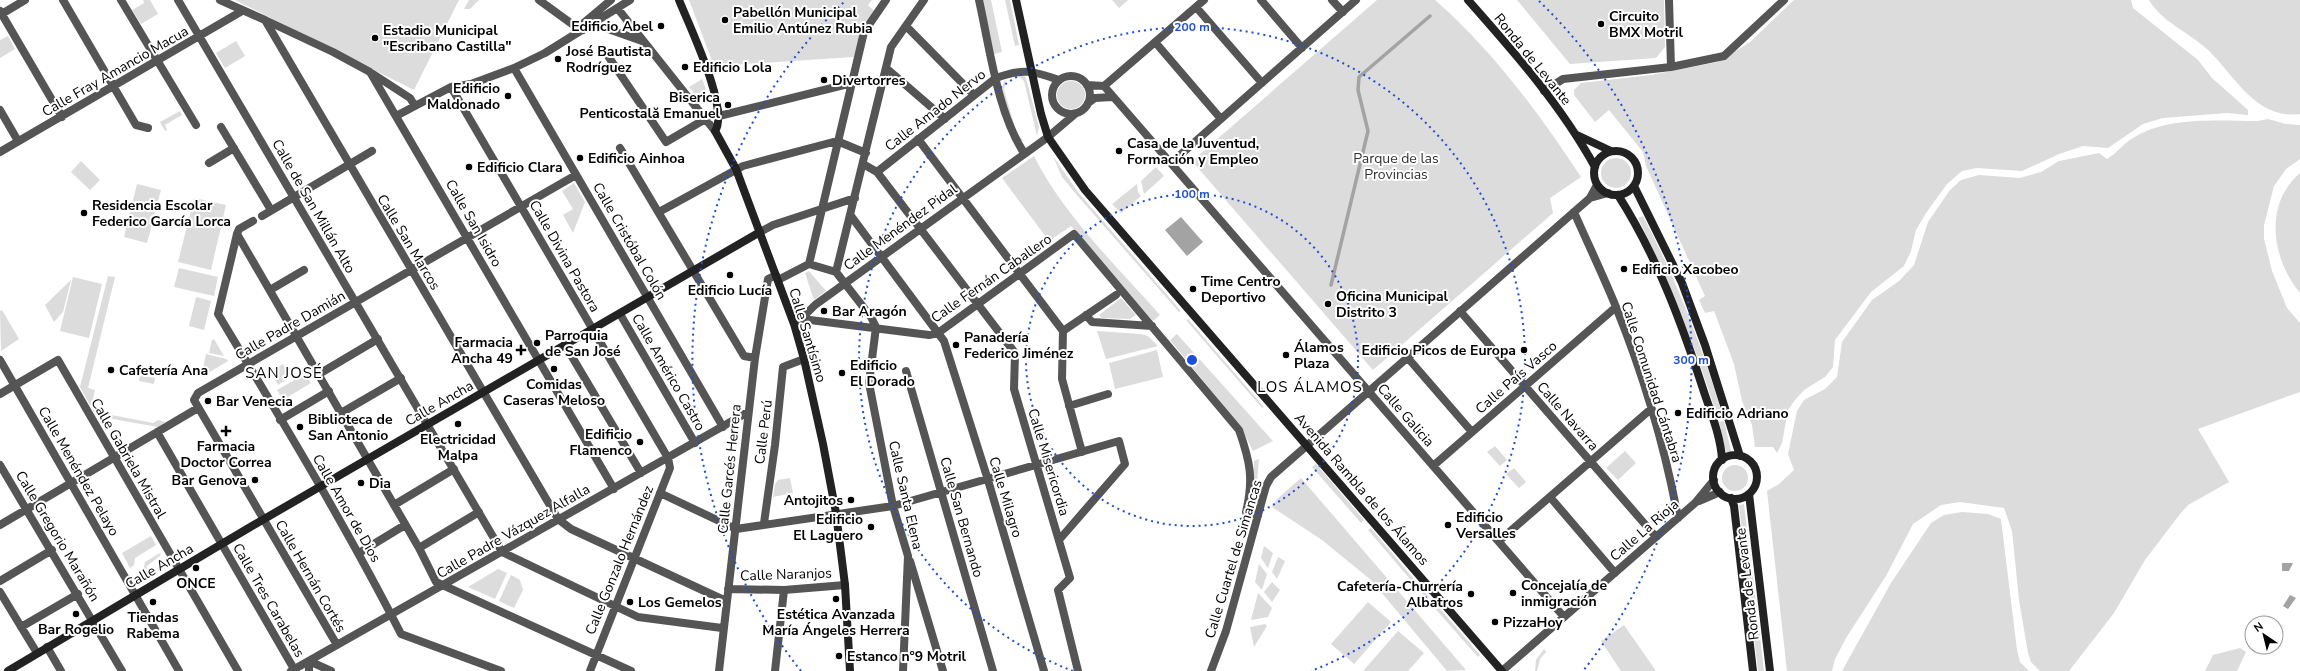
<svg xmlns="http://www.w3.org/2000/svg" width="2300" height="671" viewBox="0 0 2300 671" font-family="'Nunito Sans',sans-serif">
<style>
.green{fill:#dcdcdc}
.water{fill:#a3a3a3}
.lines{fill:none;stroke-linecap:round;stroke-linejoin:round}
.stream{stroke:#a3a3a3;stroke-width:3.5}
.street{stroke:#555;stroke-width:8}
.secondary{stroke:#222;stroke-width:8}
.ring{fill:none;stroke:#1d4ed8;stroke-width:2;stroke-dasharray:2 4}
.poi-dot{fill:#000;stroke:#fff;stroke-width:1.5}
.labels{text-anchor:middle;stroke-width:4;stroke-linejoin:round;paint-order:stroke}
.poi-label{font-size:14px;font-weight:bold;fill:#000;stroke:#fff;text-anchor:start}
.street-label{font-size:14px;fill:#000;stroke:#fff}
.park-label{font-size:14px;fill:#333;stroke:#fff}
.neighbourhood-label{font-size:15px;letter-spacing:1px;fill:#000;stroke:#fff}
.centre{fill:#1d4ed8;stroke:#fff;stroke-width:2}
.ring-label{font-size:12px;text-anchor:middle;font-weight:bold;fill:#1d4ed8;stroke:#fff;stroke-width:4;stroke-linejoin:round;paint-order:stroke}
</style>
<rect width="100%" height="100%" fill="#fff"/>
<path class="green" d="M143,0H150L158,14L141,24L132,10L144,3Z
M235,0H459L414,90Z
M469,0H479L470,9H464Z
M689,0H872L868,5L875,12L862,31L854,57L714,66Z
M982,0H991L1002,52L994,54Z
M1005,0H1010L1019,45L1015,46Z
M1112,0H1128L1119,8Z
M1377,0H1435C1493,51 1539,113 1581,177L1550,198L1553,213L1373,370L1192,161Z
M1517,0H1664L1665,47L1656,58L1570,64Z
M1794,0H2131L2133,8L2198,60L2212,78L2248,110V115L2227,113L2163,118L2143,124L2108,148L2083,146L2059,154L2022,171L1977,168L1962,171L1947,184L1926,213L1916,230L1911,251L1904,266L1871,292L1835,340L1833,367L1825,377L1804,390L1795,400L1788,410L1782,443L1777,453L1773,447H1755L1752,425L1742,401L1734,364L1714,311L1705,313L1699,300L1705,296L1646,166L1643,152L1609,110L1595,122L1574,95V90L1581,83L1651,75L1718,62L1750,42Z
M2149,0H2300V114C2255,120 2234,74 2207,49C2188,32 2162,22 2149,0Z
M8,36L15,49L0,58V40Z
M236,41L245,56L225,68L216,53Z
M1018,76H1024L1026,78L1039,127L1037,136L1024,81Z
M702,79L706,89L696,96L689,87Z
M1006,80L1004,90L1017,134L1024,141L1018,140L1002,90L1004,81Z
M1057 95a14 14 0 1 1 28 0a14 14 0 1 1-28 0Z
M180,111L182,115L165,125L167,130L165,131L160,122Z
M2268,119L2286,124L2300,125V159L2286,169L2274,186L2264,225V239L2272,271L2287,308L2300,323V392L2198,429L2229,482L2188,505L2180,514L2145,560L2114,613L2069,671H2040L2031,662L2028,653L2019,600L2012,531L2004,508L1960,502L1941,505L1913,524L1886,576L1846,638L1835,659L1832,671H1787L1767,491L1779,484L1794,470L1788,454L1797,411L1804,400L1825,389L1837,377L1842,342L1872,300L1899,281L1914,265L1928,222L1950,190L1961,180L1979,175L2020,178L2041,172L2059,161L2099,153L2107,159C2117,153 2124,143 2133,138C2168,116 2218,121 2258,121Z
M1034,156C1064,216 1116,265 1160,315L1153,321L1071,226L1049,241L1002,178Z
M1053,156L1078,192L1181,311L1179,312L1076,194L1062,177Z
M1601 173a15 15 0 1 1 30 0a15 15 0 1 1-30 0Z
M81,161L100,180L90,190L71,172Z
M1156,167L1164,176L1144,194L1141,181Z
M2300,173V293C2272,259 2263,205 2300,173Z
M574,183L585,202L573,233L563,215L573,209L562,191Z
M137,184L161,190L147,243L124,237Z
M1137,184L1138,192L1141,196L1121,213L1112,204Z
M194,198L226,205L211,270L178,262Z
M1643,216C1676,279 1701,343 1721,411L1716,413C1695,345 1669,281 1638,218Z
M179,268L218,277L214,296L174,287Z
M809,271L826,291L814,300L805,273Z
M108,276L115,277L88,388L95,390L93,399L101,413L153,423L158,420L165,422L158,427L96,416L80,387Z
M73,277L102,284L89,338L60,331Z
M71,280L63,312L54,322L45,305Z
M196,297L211,301L204,330L189,326Z
M1121,298L1136,315L1130,319L1102,318L1099,315Z
M2,310L19,339L1,351L0,311Z
M1188,319L1264,407L1262,408L1186,320Z
M1097,331L1141,334L1148,336L1158,346L1106,359Z
M1177,334L1273,441L1253,451L1241,427L1170,340Z
M214,339L224,356L209,353L212,340Z
M1157,350L1163,377L1115,389L1109,363Z
M206,354L226,359L228,361L208,373L202,372Z
M283,364L290,377L278,385L270,372Z
M305,374L311,383L283,400L277,390Z
M140,375L155,378L154,384L139,381Z
M1724,421L1731,451L1726,452L1719,422Z
M1495,446L1507,460L1500,466L1487,452Z
M1625,451L1636,463L1618,480L1606,468Z
M1259,459L1257,483L1252,505L1251,504L1254,485V461Z
M1316,464L1364,520L1361,523L1312,467Z
M1722 478a13 13 0 1 1 26 0a13 13 0 1 1-26 0Z
M1514,468L1526,482L1519,488L1506,474Z
M790,478L793,493L773,497L775,484L778,480Z
M1301,478L1466,670L1447,671L1371,580L1322,540L1272,507L1277,499Z
M1744,504L1749,549H1744L1739,505Z
M1962,512L1988,514L2001,519L2017,650L2020,662L2029,671H1842L1891,583L1931,523L1944,515Z
M1371,528L1429,597L1427,599L1368,530Z
M151,536L156,545L135,558L134,565L130,568L122,553Z
M1264,546L1273,553L1268,568L1261,558Z
M160,553L161,555L147,566L145,575L138,579V575L143,572L145,562Z
M1278,557L1285,561L1277,579L1272,572Z
M1745,560H1751L1764,671H1758Z
M1259,564L1267,574L1262,590L1255,582Z
M498,569L507,573L495,599L468,587Z
M511,575L520,580L523,590L514,608L499,601Z
M1272,582L1280,590L1272,602L1264,592Z
M1258,593L1272,608L1268,617L1251,620Z
M1368,602L1391,622L1354,664L1331,644Z
M1435,603L1480,655L1478,657L1432,605Z
M1265,624L1267,626L1254,647L1250,627Z
M1624,625L1656,671H1621L1601,641Z
M1398,631L1424,653L1408,671H1363Z
M2240,648L2246,652L2237,671H2205L2213,655Z
M1544,649L1546,652L1540,659L1537,671H1535L1536,660Z"/>
<path class="water" d="M1181,217L1203,242L1187,256L1165,230Z
M2282,563H2293L2289,571H2282Z
M2290,595L2296,598L2288,609L2283,606Z"/>
<g class="lines">
<path class="stream" d="M1331,285L1368,131L1358,90L1359,77L1430,16"/>
<path class="street" d="M63,0L136,125L148,128
M121,0L196,125
M178,0L502,552L638,617L722,628
M220,0L265,20L558,519L571,529L726,601
M539,0L572,24L580,26L583,30
M979,0C990,49 997,111 1024,153
M1261,0L1302,48
M1332,0L1343,12
M1669,0L1671,67
M1196,7L1262,83
M618,9L715,131
M0,11L62,117
M0,15L25,0
M265,20L333,52L370,72L614,489
M594,24L642,41
M580,26L611,0
M906,26L974,95
M1155,42L1221,119
M606,53L666,142L714,114L718,110
M514,68L723,427
M886,68L945,119
M373,74L410,98L415,106
M1052 95a19 19 0 1 1 38 0a19 19 0 1 1-38 0Z
M1087,85L1104,86L1204,0
M1104,86L1564,617
M451,87L668,458L670,468L590,671
M1544,91L1563,79L1671,67L1724,56L1784,0
M1088,103L1095,98L1112,97
M0,110L18,141
M396,116L451,87L471,84L514,68L545,53L630,0
M719,116L852,83
M221,127L271,210
M918,139L1063,331L1062,379L1082,452
M620,148L744,356L755,358
M0,152L242,11
M209,163L234,148
M1171,163L1356,0
M863,164L877,172L1015,353L1014,389L1070,578L1058,590L1078,671
M877,172L996,78C1022,68 1034,71 1059,80
M1590,198L1608,193
M659,212L743,166L837,141L866,153
M1574,212C1588,244 1603,275 1616,307C1643,374 1665,447 1678,518
M262,216L372,151
M851,216L944,341L988,480L1044,671
M253,221L239,229L237,234L218,314C281,419 346,526 401,634L501,671
M760,232L773,225L855,198
M237,234L419,548L436,582L631,671
M809,264L836,272
M778,280L809,264L864,32L886,0
M270,290L304,270
M1460,311L1656,537
M620,314L695,443
M1086,315L1092,322L1152,326
M802,319L929,335L938,333L1074,234L1239,430C1250,461 1254,479 1246,512L1258,516
M799,321L815,305L1048,137L1075,114
M1063,331L1116,295
M565,345L641,473
M1407,357L1472,432
M0,360L179,671
M906,371L993,671
M319,374L378,339
M0,394L58,360L238,671
M1069,406L1108,394
M341,413L401,378
M280,420L329,391
M157,432L294,669
M0,465L122,671
M1433,466L1616,307
M660,493L736,529L893,506L1119,441L1125,464L1059,540
M1550,497L1615,573
M1699,501L1720,492
M394,505L454,469
M764,523L775,445L783,367L804,359
M0,525L198,408
M1499,541L1651,409
M419,548L479,512
M359,553L405,525
M910,561L943,671
M0,581L52,550
M728,589L784,590L845,585
M0,592L37,653
M21,627L78,594
M337,645L194,400L198,393L576,175
M47,647L61,671
M309,661L331,671
M309,661V671
M291,671L748,412
M719,671L755,358L768,279L776,275
M775,671L784,590
M903,671L908,556L893,506L869,383L876,327L871,317L836,272L891,47L924,0
M1211,671L1226,631L1266,486L1271,477L1582,205L1590,198L1597,185
M1502,671L1695,503L1714,480"/>
<path class="secondary" d="M679,0C689,25 730,110 715,131L736,169L794,324L804,359L823,444L836,513L845,585L850,671
M1016,0L1041,114L1048,137L1085,190L1502,671
M1468,0C1514,52 1561,105 1595,167
M1577,135L1611,151
M1594 173a22 22 0 1 1 44 0a22 22 0 1 1-44 0Z
M1634,186L1682,283L1705,345L1740,456
M1618,195C1657,256 1682,324 1704,392C1711,413 1721,437 1722,460
M1713 477a22 22 0 1 1 44 0a22 22 0 1 1-44 0Z
M1749,494L1770,671
M1731,498L1734,506L1753,671
M8,671L252,526L760,232"/>
</g>
<g class="ring">
<circle cx="1192" cy="360" r="166"/>
<path d="M1073 671A333 333 0 1 1 1311 671"/>
<path d="M801 671A499 499 0 0 1 845 1M1539 1A499 499 0 0 1 1583 671"/>
</g>
<g class="poi-dot">
<circle cx="725" cy="20" r="4"/>
<circle cx="1601" cy="24" r="4"/>
<circle cx="661" cy="26" r="4"/>
<circle cx="375" cy="38" r="4"/>
<circle cx="558" cy="59" r="4"/>
<circle cx="685" cy="67" r="4"/>
<circle cx="824" cy="80" r="4"/>
<circle cx="508" cy="96" r="4"/>
<circle cx="728" cy="105" r="4"/>
<circle cx="1119" cy="151" r="4"/>
<circle cx="580" cy="158" r="4"/>
<circle cx="469" cy="167" r="4"/>
<circle cx="84" cy="213" r="4"/>
<circle cx="1624" cy="269" r="4"/>
<circle cx="730" cy="275" r="4"/>
<circle cx="1193" cy="289" r="4"/>
<circle cx="1328" cy="304" r="4"/>
<circle cx="824" cy="311" r="4"/>
<circle cx="537" cy="343" r="4"/>
<circle cx="956" cy="345" r="4"/>
<path d="M519 344h4v4h4v4h-4v4h-4v-4h-4v-4h4z"/>
<circle cx="1524" cy="350" r="4"/>
<circle cx="1286" cy="355" r="4"/>
<circle cx="554" cy="369" r="4"/>
<circle cx="111" cy="370" r="4"/>
<circle cx="842" cy="373" r="4"/>
<circle cx="208" cy="401" r="4"/>
<circle cx="1678" cy="413" r="4"/>
<circle cx="458" cy="424" r="4"/>
<circle cx="300" cy="427" r="4"/>
<path d="M224 425h4v4h4v4h-4v4h-4v-4h-4v-4h4z"/>
<circle cx="640" cy="442" r="4"/>
<circle cx="255" cy="480" r="4"/>
<circle cx="361" cy="483" r="4"/>
<circle cx="851" cy="500" r="4"/>
<circle cx="1448" cy="525" r="4"/>
<circle cx="871" cy="527" r="4"/>
<circle cx="196" cy="568" r="4"/>
<circle cx="1513" cy="593" r="4"/>
<circle cx="1471" cy="594" r="4"/>
<circle cx="836" cy="599" r="4"/>
<circle cx="153" cy="602" r="4"/>
<circle cx="630" cy="602" r="4"/>
<circle cx="76" cy="614" r="4"/>
<circle cx="1495" cy="622" r="4"/>
<circle cx="839" cy="656" r="4"/>
</g>
<g class="labels">
<g class="poi-label">
<text x="733" y="17">Pabellón Municipal<tspan x="733" dy="16">Emilio Antúnez Rubia</tspan></text>
<text x="1609" y="21">Circuito<tspan x="1609" dy="16">BMX Motril</tspan></text>
<text x="653" y="31" text-anchor="end">Edificio Abel</text>
<text x="383" y="35">Estadio Municipal<tspan x="383" dy="16">"Escribano Castilla"</tspan></text>
<text x="566" y="56">José Bautista<tspan x="566" dy="16">Rodríguez</tspan></text>
<text x="693" y="72">Edificio Lola</text>
<text x="832" y="85">Divertorres</text>
<text x="500" y="93" text-anchor="end">Edificio<tspan x="500" dy="16">Maldonado</tspan></text>
<text x="720" y="102" text-anchor="end">Biserica<tspan x="720" dy="16">Penticostală Emanuel</tspan></text>
<text x="1127" y="148">Casa de la Juventud,<tspan x="1127" dy="16">Formación y Empleo</tspan></text>
<text x="588" y="163">Edificio Ainhoa</text>
<text x="477" y="172">Edificio Clara</text>
<text x="92" y="210">Residencia Escolar<tspan x="92" dy="16">Federico García Lorca</tspan></text>
<text x="1632" y="274">Edificio Xacobeo</text>
<text x="1201" y="286">Time Centro<tspan x="1201" dy="16">Deportivo</tspan></text>
<text x="730" y="295" text-anchor="middle">Edificio Lucía</text>
<text x="1336" y="301">Oficina Municipal<tspan x="1336" dy="16">Distrito 3</tspan></text>
<text x="832" y="316">Bar Aragón</text>
<text x="545" y="340">Parroquia<tspan x="545" dy="16">de San José</tspan></text>
<text x="964" y="342">Panadería<tspan x="964" dy="16">Federico Jiménez</tspan></text>
<text x="513" y="347" text-anchor="end">Farmacia<tspan x="513" dy="16">Ancha 49</tspan></text>
<text x="1294" y="352">Álamos<tspan x="1294" dy="16">Plaza</tspan></text>
<text x="1516" y="355" text-anchor="end">Edificio Picos de Europa</text>
<text x="850" y="370">Edificio<tspan x="850" dy="16">El Dorado</tspan></text>
<text x="119" y="375">Cafetería Ana</text>
<text x="554" y="389" text-anchor="middle">Comidas<tspan x="554" dy="16">Caseras Meloso</tspan></text>
<text x="216" y="406">Bar Venecia</text>
<text x="1686" y="418">Edificio Adriano</text>
<text x="308" y="424">Biblioteca de<tspan x="308" dy="16">San Antonio</tspan></text>
<text x="632" y="439" text-anchor="end">Edificio<tspan x="632" dy="16">Flamenco</tspan></text>
<text x="458" y="444" text-anchor="middle">Electricidad<tspan x="458" dy="16">Malpa</tspan></text>
<text x="226" y="451" text-anchor="middle">Farmacia<tspan x="226" dy="16">Doctor Correa</tspan></text>
<text x="247" y="485" text-anchor="end">Bar Genova</text>
<text x="369" y="488">Dia</text>
<text x="843" y="505" text-anchor="end">Antojitos</text>
<text x="1456" y="522">Edificio<tspan x="1456" dy="16">Versalles</tspan></text>
<text x="863" y="524" text-anchor="end">Edificio<tspan x="863" dy="16">El Laguero</tspan></text>
<text x="196" y="588" text-anchor="middle">ONCE</text>
<text x="1521" y="590">Concejalía de<tspan x="1521" dy="16">inmigración</tspan></text>
<text x="1463" y="591" text-anchor="end">Cafetería-Churrería<tspan x="1463" dy="16">Albatros</tspan></text>
<text x="638" y="607">Los Gemelos</text>
<text x="836" y="619" text-anchor="middle">Estética Avanzada<tspan x="836" dy="16">María Ángeles Herrera</tspan></text>
<text x="153" y="622" text-anchor="middle">Tiendas<tspan x="153" dy="16">Rabema</tspan></text>
<text x="1503" y="627">PizzaHoy</text>
<text x="76" y="634" text-anchor="middle">Bar Rogelio</text>
<text x="847" y="661">Estanco n°9 Motril</text>
</g>
<g class="street-label">
<text transform="translate(1533 59) rotate(51)" y="5">Ronda de Levante</text>
<text transform="translate(115 71) rotate(-30)" y="5">Calle Fray Amancio Macua</text>
<text transform="translate(935 110) rotate(-38)" y="5">Calle Amado Nervo</text>
<text transform="translate(314 206) rotate(60)" y="5">Calle de San Millán Alto</text>
<text transform="translate(474 223) rotate(60)" y="5">Calle San Isidro</text>
<text transform="translate(900 227) rotate(-36)" y="5">Calle Menéndez Pidal</text>
<text transform="translate(630 241) rotate(60)" y="5">Calle Cristóbal Colón</text>
<text transform="translate(409 242) rotate(59)" y="5">Calle San Marcos</text>
<text transform="translate(565 256) rotate(60)" y="5">Calle Divina Pastora</text>
<text transform="translate(991 278) rotate(-35)" y="5">Calle Fernán Caballero</text>
<text transform="translate(290 325) rotate(-30)" y="5">Calle Padre Damián</text>
<text transform="translate(808 335) rotate(73)" y="5">Calle Santísimo</text>
<text transform="translate(669 372) rotate(60)" y="5">Calle Américo Castro</text>
<text transform="translate(1516 377) rotate(-41)" y="5">Calle País Vasco</text>
<text transform="translate(1652 382) rotate(72)" y="5">Calle Comunidad Cántabra</text>
<text transform="translate(439 403) rotate(-30)" y="5">Calle Ancha</text>
<text transform="translate(1406 415) rotate(49)" y="5">Calle Galicia</text>
<text transform="translate(1568 416) rotate(49)" y="5">Calle Navarra</text>
<text transform="translate(763 432) rotate(-83)" y="5">Calle Perú</text>
<text transform="translate(129 458) rotate(60)" y="5">Calle Gabriela Mistral</text>
<text transform="translate(1049 462) rotate(73)" y="5">Calle Misericordia</text>
<text transform="translate(729 469) rotate(-84)" y="5">Calle Garcés Herrera</text>
<text transform="translate(79 471) rotate(60)" y="5">Calle Menéndez Pelayo</text>
<text transform="translate(1362 489) rotate(49)" y="5">Avenida Rambla de los Álamos</text>
<text transform="translate(906 495) rotate(77)" y="5">Calle Santa Elena</text>
<text transform="translate(1006 497) rotate(73)" y="5">Calle Milagro</text>
<text transform="translate(347 508) rotate(60)" y="5">Calle Amor de Dios</text>
<text transform="translate(962 517) rotate(74)" y="5">Calle San Bernando</text>
<text transform="translate(1644 530) rotate(-41)" y="5">Calle La Rioja</text>
<text transform="translate(513 531) rotate(-30)" y="5">Calle Padre Vázquez Alfalla</text>
<text transform="translate(58 536) rotate(59)" y="5">Calle Gregorio Marañón</text>
<text transform="translate(1233 559) rotate(-73)" y="5">Calle Cuartel de Simancas</text>
<text transform="translate(619 560) rotate(-68)" y="5">Calle Gonzalo Hernández</text>
<text transform="translate(159 566) rotate(-30)" y="5">Calle Ancha</text>
<text transform="translate(786 574) rotate(-2)" y="5">Calle Naranjos</text>
<text transform="translate(311 576) rotate(60)" y="5">Calle Hernán Cortés</text>
<text transform="translate(1747 584) rotate(-97)" y="5">Ronda de Levante</text>
<text transform="translate(269 600) rotate(60)" y="5">Calle Tres Carabelas</text>
</g>
<g class="park-label">
<text x="1396" y="163">Parque de las<tspan x="1396" dy="16">Provincias</tspan></text>
</g>
<g class="neighbourhood-label">
<text x="284" y="378">SAN JOSÉ</text>
<text x="1310" y="392">LOS ÁLAMOS</text>
</g>
</g>
<circle cx="1192" cy="360" r="6" class="centre"/>
<g class="ring-label">
<text x="1192" y="31">200 m</text>
<text x="1192" y="198">100 m</text>
<text x="1691" y="364">300 m</text>
</g>
<g transform="translate(2264 635) rotate(325)"><circle r="19" fill="#ffffff" stroke="#999999"/>
<path d="M0-3L7 15L0 10L-7 15Z" fill="#000000"/>
<text y="-6" font-size="11" font-weight="bold" text-anchor="middle" fill="#000000">N</text>
</g>
</svg>
